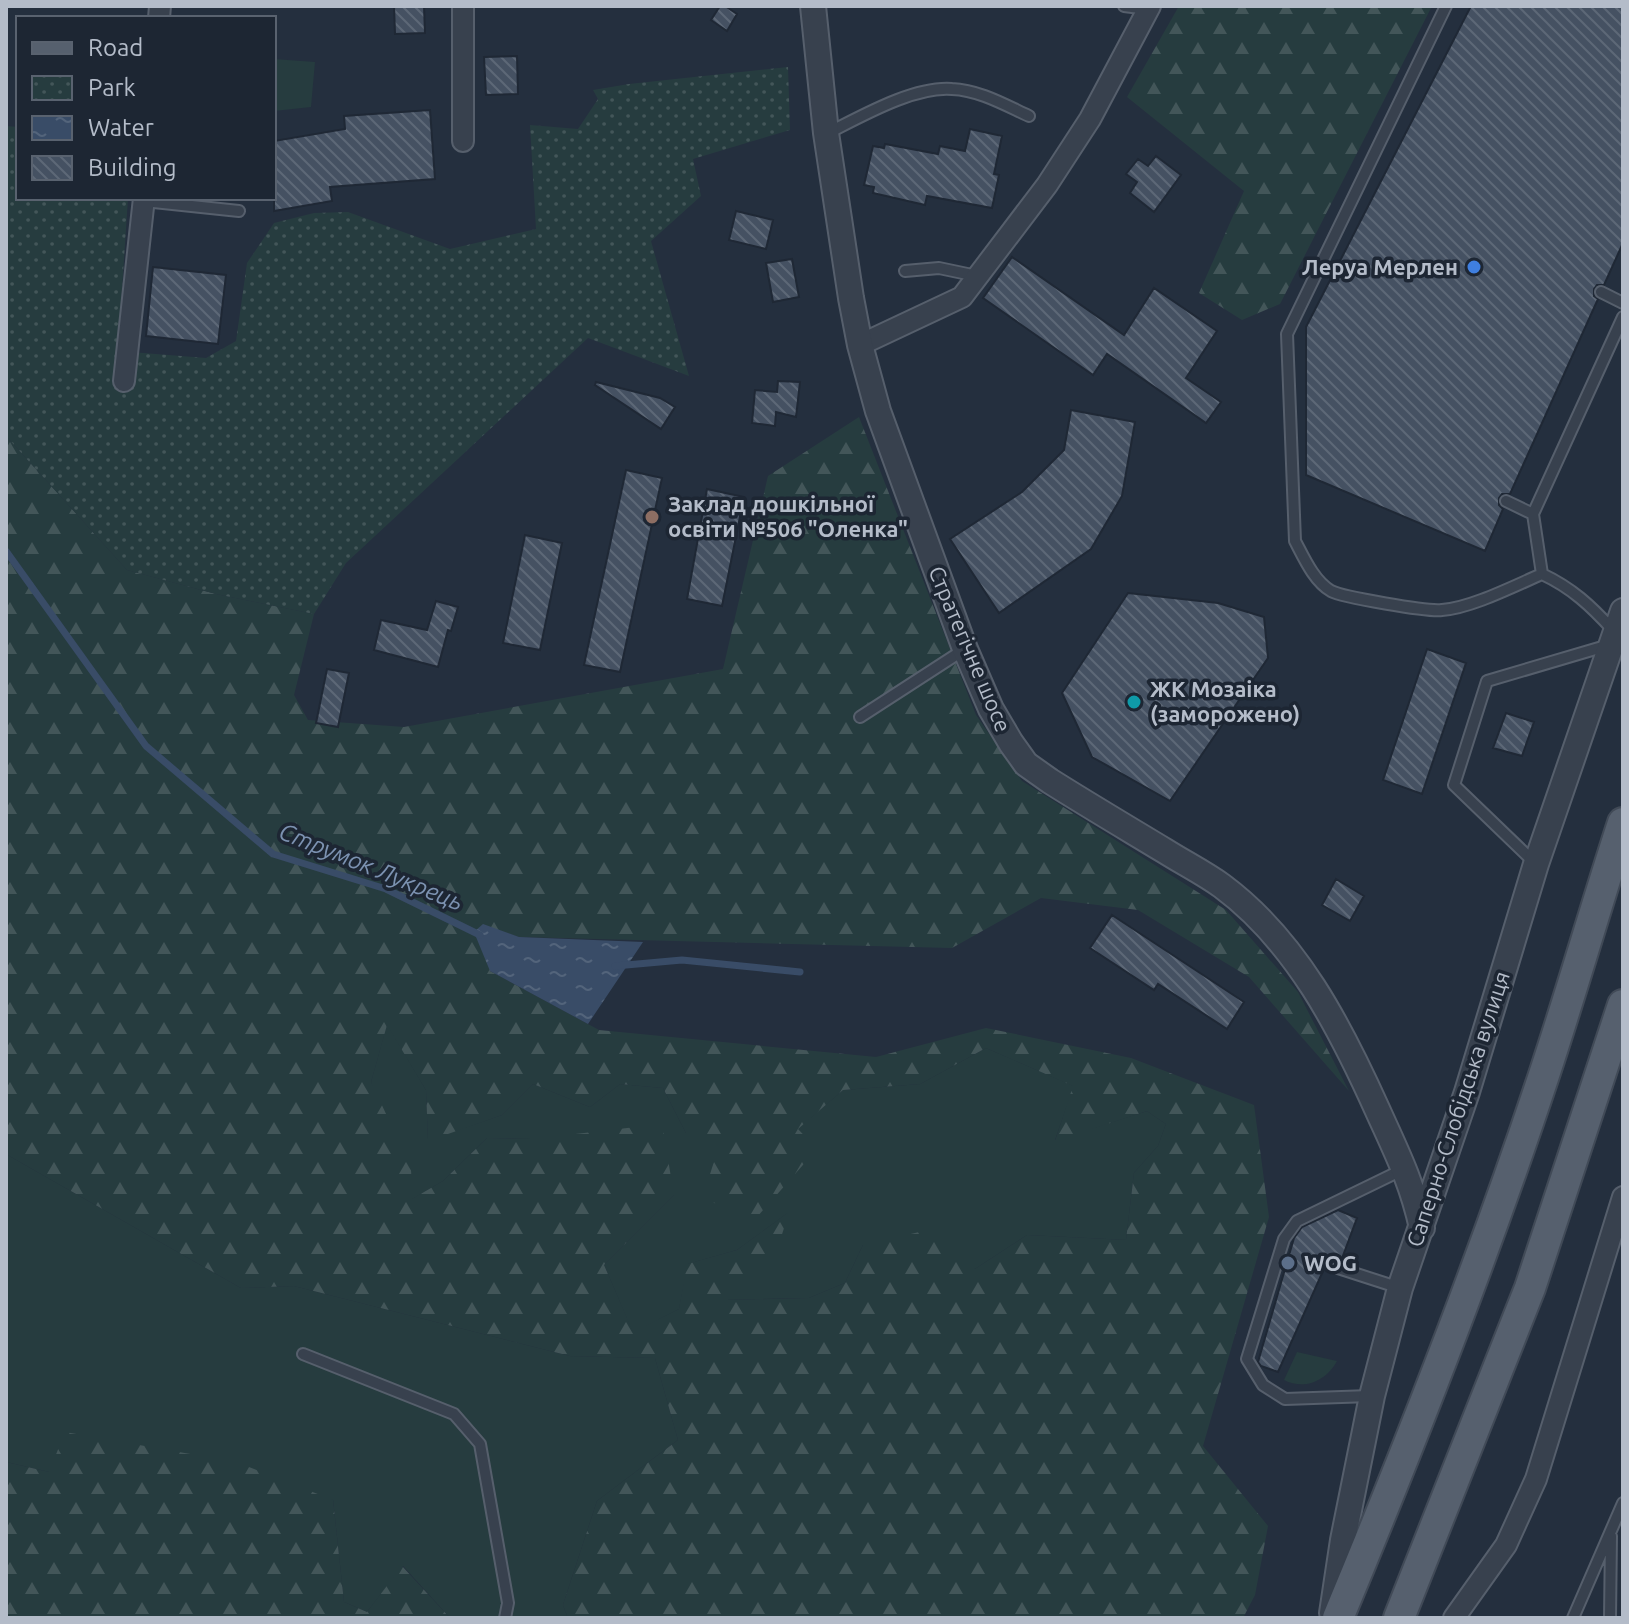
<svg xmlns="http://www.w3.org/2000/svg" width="1629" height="1624" viewBox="0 0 1629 1624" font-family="Ubuntu,sans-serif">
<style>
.green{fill:#263c3f}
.forest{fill:url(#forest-firs);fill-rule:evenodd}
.park{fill:url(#park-dots)}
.water{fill:url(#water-ripples)}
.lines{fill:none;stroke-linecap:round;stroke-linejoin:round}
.stream{stroke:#394c67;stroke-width:7}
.building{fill:url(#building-back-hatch);stroke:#1f2835;stroke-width:2}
.service-casing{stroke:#565f6c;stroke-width:14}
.minor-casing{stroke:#565f6c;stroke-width:24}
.tertiary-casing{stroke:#565f6c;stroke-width:28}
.primary-casing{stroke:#414a57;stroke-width:34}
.service{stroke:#38414e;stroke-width:10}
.minor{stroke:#38414e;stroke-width:20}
.tertiary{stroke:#38414e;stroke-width:24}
.primary{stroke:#56606e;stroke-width:30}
.shop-dot{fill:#3f7fe0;stroke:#1d2633;stroke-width:3}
.education-dot{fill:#8d6e63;stroke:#1d2633;stroke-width:3}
.culture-dot{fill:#0f9aa8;stroke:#1d2633;stroke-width:3}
.service-dot{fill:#5c6f8a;stroke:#1d2633;stroke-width:3}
.labels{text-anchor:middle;stroke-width:7;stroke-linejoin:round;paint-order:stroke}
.poi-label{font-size:22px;font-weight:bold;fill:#b4bcc9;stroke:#1d2633;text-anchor:start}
.street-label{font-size:22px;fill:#b4bcc9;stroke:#1d2633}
.water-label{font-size:24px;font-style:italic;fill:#7c92b1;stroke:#1d2633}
</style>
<defs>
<pattern id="forest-firs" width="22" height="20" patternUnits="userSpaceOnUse" patternTransform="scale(2)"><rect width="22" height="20" fill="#263c3f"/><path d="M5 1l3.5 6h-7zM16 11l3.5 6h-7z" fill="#435659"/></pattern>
<pattern id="park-dots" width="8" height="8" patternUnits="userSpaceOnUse" patternTransform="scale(2)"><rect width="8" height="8" fill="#263c3f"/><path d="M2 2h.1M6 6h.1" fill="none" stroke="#435659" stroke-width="1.8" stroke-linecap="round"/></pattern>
<pattern id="water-ripples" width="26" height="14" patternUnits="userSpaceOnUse" patternTransform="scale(2)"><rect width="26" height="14" fill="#394c67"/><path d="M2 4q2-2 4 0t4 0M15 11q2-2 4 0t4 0" fill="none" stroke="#53647b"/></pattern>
<pattern id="building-back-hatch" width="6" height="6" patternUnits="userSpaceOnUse" patternTransform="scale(2)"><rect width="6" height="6" fill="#455162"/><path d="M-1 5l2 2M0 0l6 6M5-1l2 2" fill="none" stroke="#5d6877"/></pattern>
</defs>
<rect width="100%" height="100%" fill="#242f3e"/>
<path class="green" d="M274,59L315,62L311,107L274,111Z
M387,1024L426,1090L428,1140L502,1115L533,1084L590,1107L620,1084L663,1088L686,1133L797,1129L843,1090L920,1084L986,1048L1074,1086L1055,1140L1147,1111L1166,1124L1158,1146L1134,1173L1126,1240L1027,1235L975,1269L863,1245L845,1283L809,1298L725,1300L788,1213L737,1250L688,1264L679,1309L633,1333L604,1265L674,1195L532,1139L487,1138L443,1181L411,1200L371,1082Z
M6,1154L241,1288L294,1286L570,1356L655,1358L678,1440L597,1501L563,1605L568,1618H450L403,1566L367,1612L344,1602L333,1500L49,1472L6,1462Z
M1297,1352L1337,1361C1327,1380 1305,1391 1284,1380Z"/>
<path class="forest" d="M1179,6H1432L1280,304L1242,320L1199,293L1244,191L1127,97Z
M859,417L976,715L1022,781L1226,910L1298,992L1349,1091L1249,977L1138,910L1041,898L952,948L519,937L483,925L490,971L599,1030L876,1057L986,1028L1131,1058L1254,1105L1269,1217L1203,1446L1268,1526L1255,1595L1243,1618H568L563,1605L597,1501L678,1440L655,1358L570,1356L294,1286L241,1288L6,1154V436L127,570L216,594L314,614L294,695L308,720L404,727L723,669L768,476ZM387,1025L426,1090L428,1141L502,1115L533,1084L590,1107L620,1084L663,1088L686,1133L720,1143L703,1196L750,1225L817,1149L798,1129L843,1090L920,1084L986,1048L1073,1086L1055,1141L1147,1111L1166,1124L1158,1146L1134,1173L1126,1240L1027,1235L975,1269L928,1230L863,1245L845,1283L809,1298L727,1300L774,1260L789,1212L737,1250L687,1264L679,1309L633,1332L604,1265L674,1195L662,1124L532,1139L487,1138L443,1181L412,1199L411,1167L371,1082Z
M65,1432L236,1462L333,1500L344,1602L367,1612L402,1566L450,1618H6V1462L49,1472Z"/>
<path class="park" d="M788,67L790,130L693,159L701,196L651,241L689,376L588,338L346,563L314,614L216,594L127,570L6,436V126L18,127V198H128L118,351L206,358L236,341L247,263L274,223L314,213L348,212L450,249L536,229L530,125L578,129L598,99L593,90L629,84Z"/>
<path class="water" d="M483,924L519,937L643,942L588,1024L490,971L474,932Z"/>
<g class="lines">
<path class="stream" d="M6,551L146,746L273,854L386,889L480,935
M615,966L682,960L800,972"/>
</g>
<path class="building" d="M394,6H424L425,33L395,34Z
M720,6H725L737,14L727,31L711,20Z
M1471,6H1623V243L1604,285H1597L1594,289V296L1598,299L1510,494H1502L1499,498V505L1503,509L1485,551L1306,475V327Z
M517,56L518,94L486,95L484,57Z
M430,110L435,179L330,187L332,201L274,211V141L345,129L344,116Z
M970,129L1002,136L994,174L999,175L992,208L927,196L925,205L873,193L874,187L864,185L873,146L884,148L885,144L938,154L940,146L965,151Z
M1156,156L1181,175L1154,212L1130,193L1137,182L1126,174L1138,159L1148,166Z
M736,211L773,220L766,249L729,240Z
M1012,257L1124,335L1154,288L1217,331L1186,378L1221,402L1206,423L1107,354L1093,375L983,298Z
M792,259L799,297L773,302L766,263Z
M153,267L226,275L218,344L146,336Z
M778,381L800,382L796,417L776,412L775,426L752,423L755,390L777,392Z
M596,382L660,398L675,407L661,429L595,385Z
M1071,410L1135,422L1122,496L1091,549L999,613L950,539L1022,492L1064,450Z
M626,470L662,478L620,672L584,665Z
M707,489L744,497L722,606L687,599Z
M525,535L562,543L540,650L503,643Z
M1128,593L1218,603L1264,617L1268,658L1170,801L1092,757L1062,693Z
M436,601L458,607L451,631L448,630L438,667L374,650L381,620L427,630Z
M1427,649L1466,663L1422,794L1383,780Z
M327,669L349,673L338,727L316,723Z
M1506,713L1534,722L1522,756L1493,748Z
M1336,879L1364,896L1350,921L1322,905Z
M1112,915L1244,1002L1227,1029L1158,984L1154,990L1090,948Z
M1338,1210L1357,1218L1341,1261L1332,1263L1327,1262L1278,1372L1261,1366L1258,1362L1294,1238L1302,1227Z"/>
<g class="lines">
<g class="service-casing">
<path id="service" d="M1124,6L1148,9
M1446,6L1287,334L1295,541C1304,558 1314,581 1331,591C1342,597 1428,612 1442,610C1471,608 1514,586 1542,574C1572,588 1591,606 1613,630
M828,133C862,116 914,86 952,89C979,90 1005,105 1029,116
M144,201L239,211
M905,271L939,268L977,276
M1601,292L1623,303
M1506,501L1533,514
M1542,574L1533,514L1623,317
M860,717L965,649
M1535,863L1454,785L1487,681L1609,645
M1338,1268L1400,1288
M303,1354L454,1414L480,1444L508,1603L505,1618
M1370,1396L1285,1399L1263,1385L1247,1359L1284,1239L1297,1221L1404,1169
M1573,1618L1623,1503
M1610,1618L1611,1536"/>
</g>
<g class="minor-casing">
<path id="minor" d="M463,6V141
M159,18L160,6
M860,345L962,297L1047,185L1090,119L1150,6
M124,381L144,198
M1454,1618L1506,1545L1536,1479L1623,1197"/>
</g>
<g class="tertiary-casing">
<path id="tertiary" d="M813,6L826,133L851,298L860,345L878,411L965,649L991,709L1011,743L1026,764L1050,781C1088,805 1127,828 1165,851C1184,863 1204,873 1222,886C1296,941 1340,1027 1377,1109C1396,1151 1412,1182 1422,1228
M1332,1613L1343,1540L1372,1396L1400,1288L1467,1092L1536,864L1623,611"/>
</g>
<g class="primary-casing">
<path id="primary" d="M1338,1618C1413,1438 1484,1257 1545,1072C1572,990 1596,906 1623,823
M1399,1618L1530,1288L1623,1005"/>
</g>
<use href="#service" class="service"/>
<use href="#minor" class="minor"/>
<use href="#tertiary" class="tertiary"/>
<use href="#primary" class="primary"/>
</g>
<circle class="shop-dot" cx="1474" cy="267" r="8"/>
<circle class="education-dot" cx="652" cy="517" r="8"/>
<circle class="culture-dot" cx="1134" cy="702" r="8"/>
<circle class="service-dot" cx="1288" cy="1263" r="8"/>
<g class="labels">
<g class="poi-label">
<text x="1458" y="275" text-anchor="end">Леруа Мерлен</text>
<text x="668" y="512">Заклад дошкільної<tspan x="668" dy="25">освіти №506 "Оленка"</tspan></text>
<text x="1150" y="697">ЖК Мозаіка<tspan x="1150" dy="25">(заморожено)</tspan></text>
<text x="1304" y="1271">WOG</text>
</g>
<g class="street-label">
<text transform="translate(970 649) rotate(67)" y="8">Стратегічне шосе</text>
<text transform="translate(1458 1109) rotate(-72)" y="8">Саперно-Слобідська вулиця</text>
</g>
<g class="water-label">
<text transform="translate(371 867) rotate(22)" y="8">Струмок Лукрець</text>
</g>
</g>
<rect width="1629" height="1624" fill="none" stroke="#b4bcc9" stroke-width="16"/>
<rect x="16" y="16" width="260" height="184" fill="#1d2633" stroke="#59626f" stroke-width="2"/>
<rect x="32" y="42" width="40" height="12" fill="#56606e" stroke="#59626f" stroke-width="2"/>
<text x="88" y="56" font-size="24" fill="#b4bcc9">Road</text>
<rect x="32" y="76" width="40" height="24" fill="url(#park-dots)" stroke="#59626f" stroke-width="2"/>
<text x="88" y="96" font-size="24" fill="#b4bcc9">Park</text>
<rect x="32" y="116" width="40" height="24" fill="url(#water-ripples)" stroke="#59626f" stroke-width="2"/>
<text x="88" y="136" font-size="24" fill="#b4bcc9">Water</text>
<rect x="32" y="156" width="40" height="24" fill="url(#building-back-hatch)" stroke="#59626f" stroke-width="2"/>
<text x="88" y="176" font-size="24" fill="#b4bcc9">Building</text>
</svg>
